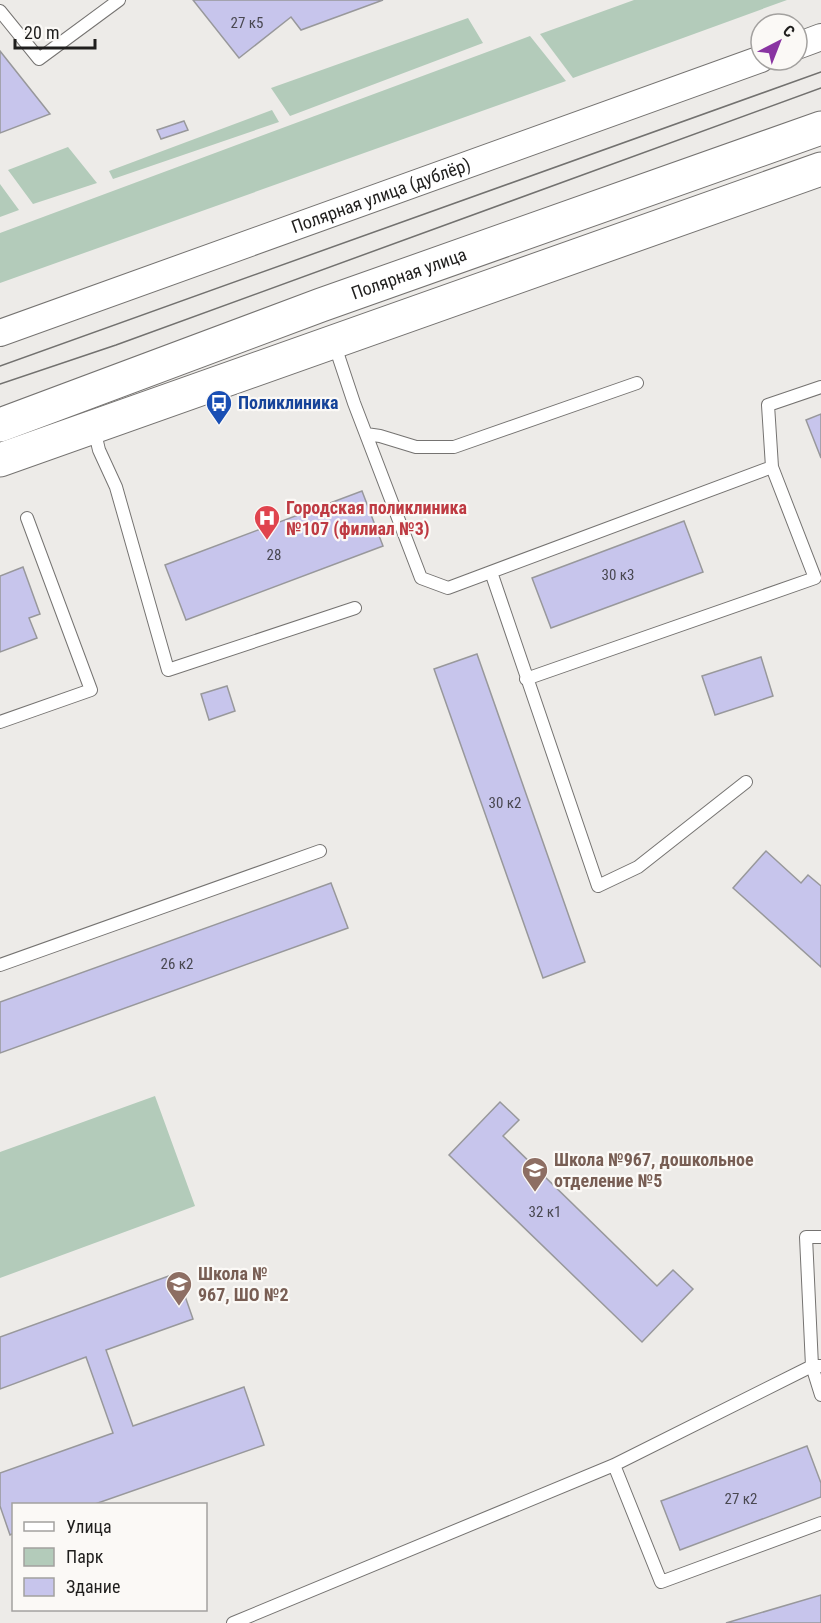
<svg xmlns="http://www.w3.org/2000/svg" width="821" height="1623" viewBox="0 0 821 1623" font-family="'Roboto Condensed',sans-serif">
<style>
.green{fill:#b3cbba}
.building{fill:#c7c5ec;stroke:#98989b;stroke-width:1.5}
.lines{fill:none;stroke-linecap:round;stroke-linejoin:round}
.lane-casing{stroke:#757371;stroke-width:14}
.street-casing{stroke:#757371;stroke-width:28}
.secondary-casing{stroke:#757371;stroke-width:35}
.lane{stroke:#fff;stroke-width:12}
.street{stroke:#fff;stroke-width:26}
.secondary{stroke:#fff;stroke-width:33}
.tram{stroke:#72716f;stroke-width:1.5}
.labels{text-anchor:middle;stroke-width:4.5;stroke-linejoin:round;paint-order:stroke}
.number-label{font-size:15px;fill:#494851}
.street-label{font-size:18px;fill:#1f1e1d;stroke:#fbf9f6}
.transit-label{font-size:18px;font-weight:bold;fill:#164399;stroke:#fbf9f6;text-anchor:start}
.health-label{font-size:18px;font-weight:bold;fill:#be3a42;stroke:#fbf9f6;text-anchor:start}
.education-label{font-size:18px;font-weight:bold;fill:#785e54;stroke:#fbf9f6;text-anchor:start}
</style>
<rect width="100%" height="100%" fill="#edebe8"/>
<path class="green" d="M634,0H787L573,78L540,34Z
M468,18L483,43L290,116L271,88Z
M530,36L566,81L0,283V233Z
M272,110L279,122L113,179L109,171Z
M68,147L97,183L33,204L8,170Z
M0,184L19,210L0,217Z
M155,1096L195,1206L0,1278V1152Z"/>
<path class="building" d="M193,0H383L301,30L291,17L239,58Z
M0,51L50,114L0,133Z
M184,121L188,130L161,139L157,130Z
M821,414V458L806,420Z
M362,491L383,546L186,620L165,565Z
M684,521L703,572L551,628L532,578Z
M23,567L40,614L29,618L37,638L0,652V576Z
M477,654L585,962L543,978L434,669Z
M761,657L773,696L715,715L702,676Z
M227,686L235,711L209,720L201,694Z
M766,851L801,883L808,875L821,886V967L733,888Z
M331,883L348,928L0,1053V1002Z
M500,1102L519,1120L503,1136L657,1286L673,1270L693,1289L642,1342L449,1155Z
M177,1273L193,1319L106,1350L133,1426L244,1387L264,1445L95,1504H14V1533L10,1535L0,1506V1473L113,1433L86,1357L0,1389V1337Z
M807,1446L821,1483V1497L680,1550L661,1501Z
M821,1595V1623H726Z"/>
<g class="lines">
<g class="lane-casing">
<path id="lane" d="M0,11L39,59L119,0
M334,343L354,403L421,578L448,588L772,467L768,405L821,387
M94,429L99,450L116,487L168,670L355,608
M366,434L380,436L416,447H454L637,383
M491,572L598,886L638,867L746,782
M526,679L815,578L772,467
M0,722L91,690L27,518
M0,965L320,851
M821,1237H806L812,1366L821,1395
M614,1465L661,1582L821,1523
M233,1623L614,1465L812,1366H821"/>
</g>
<g class="street-casing">
<g id="street">
<path d="M797,46L821,37"/>
<path id="s1" d="M0,333L761,59"/>
</g>
</g>
<g class="secondary-casing">
<g id="secondary">
<path id="s2" d="M0,425L321,305L821,128"/>
<path d="M0,460L821,169"/>
</g>
</g>
<use href="#lane" class="lane"/>
<use href="#street" class="street"/>
<use href="#secondary" class="secondary"/>
<path class="tram" d="M0,366L821,72
M0,384L116,345L821,88"/>
</g>
<defs>
<g id="bus-pin" transform="scale(1.35)"><path d="M0 17L-7.5 6A9.5 9.5 0 1 1 7.5 6Z" fill="#1a4fb4" stroke="#fbf9f6"/><path d="M-5-6H5V4H4V6H2V4H-2V6H-4V4H-5ZM-3.5-4V0h7V-4ZM-3.5 1.2v1.5H-2V1.2ZM2 1.2v1.5H3.5V1.2Z" fill="#fff"/></g>
<g id="hospital-pin" transform="scale(1.35)"><path d="M0 17L-7.5 6A9.5 9.5 0 1 1 7.5 6Z" fill="#e0444e" stroke="#fbf9f6"/><path d="M-5-5h3v3.5h4V-5h3V5h-3V1.5h-4V5h-3Z" fill="#fff"/></g>
<g id="school-pin" transform="scale(1.35)"><path d="M0 17L-7.5 6A9.5 9.5 0 1 1 7.5 6Z" fill="#8d6e63" stroke="#fbf9f6"/><path d="M0-5L7-2L0 1L-7-2ZM-4 1L0 2.5L4 1V4Q0 6-4 4Z" fill="#fff"/></g>
</defs>
<g fill-rule="evenodd">
<use href="#bus-pin" x="219" y="403"/>
<use href="#hospital-pin" x="267" y="518"/>
<use href="#school-pin" x="535" y="1170"/>
<use href="#school-pin" x="179" y="1284"/>
</g>
<g class="labels">
<g class="number-label">
<text x="247" y="28">27 к5</text>
<text x="274" y="560">28</text>
<text x="618" y="580">30 к3</text>
<text x="505" y="808">30 к2</text>
<text x="177" y="969">26 к2</text>
<text x="545" y="1217">32 к1</text>
<text x="741" y="1504">27 к2</text>
</g>
<g class="street-label">
<text dy="6" stroke="none"><textPath href="#s1" startOffset="405">Полярная улица (дублёр)</textPath></text>
<text dy="6" stroke="none"><textPath href="#s2" startOffset="436">Полярная улица</textPath></text>
</g>
<g class="transit-label">
<text x="238" y="409">Поликлиника</text>
</g>
<g class="health-label">
<text x="286" y="514">Городская поликлиника<tspan x="286" dy="21">№107 (филиал №3)</tspan></text>
</g>
<g class="education-label">
<text x="554" y="1166">Школа №967, дошкольное<tspan x="554" dy="21">отделение №5</tspan></text>
<text x="198" y="1280">Школа №<tspan x="198" dy="21">967, ШО №2</tspan></text>
</g>
</g>
<rect x="12" y="1503" width="195" height="108" fill="#fbf9f6" stroke="#a3a19f" stroke-width="1.5"/>
<rect x="24" y="1522" width="30" height="9" fill="#ffffff" stroke="#a3a19f" stroke-width="1.5"/>
<text x="66" y="1533" font-size="18" fill="#1f1e1d">Улица</text>
<rect x="24" y="1548" width="30" height="18" fill="#b3cbba" stroke="#a3a19f" stroke-width="1.5"/>
<text x="66" y="1563" font-size="18" fill="#1f1e1d">Парк</text>
<rect x="24" y="1578" width="30" height="18" fill="#c7c5ec" stroke="#a3a19f" stroke-width="1.5"/>
<text x="66" y="1593" font-size="18" fill="#1f1e1d">Здание</text>
<g transform="translate(779 42) rotate(42)"><circle r="28" fill="#fbf9f6" stroke="#a3a19f" stroke-width="1.5"/>
<path d="M0-4.5L10 22L0 15L-10 22Z" fill="#8934a2"/>
<text y="-9" font-size="16" font-weight="bold" text-anchor="middle" fill="#1f1e1d">С</text>
</g>
<path d="M15 39v9h80v-9" fill="none" stroke="#1f1e1d" stroke-width="3"/>
<text x="24" y="39" font-size="18" fill="#1f1e1d" stroke="#fbf9f6" stroke-width="4.5" paint-order="stroke">20 m</text>
</svg>
